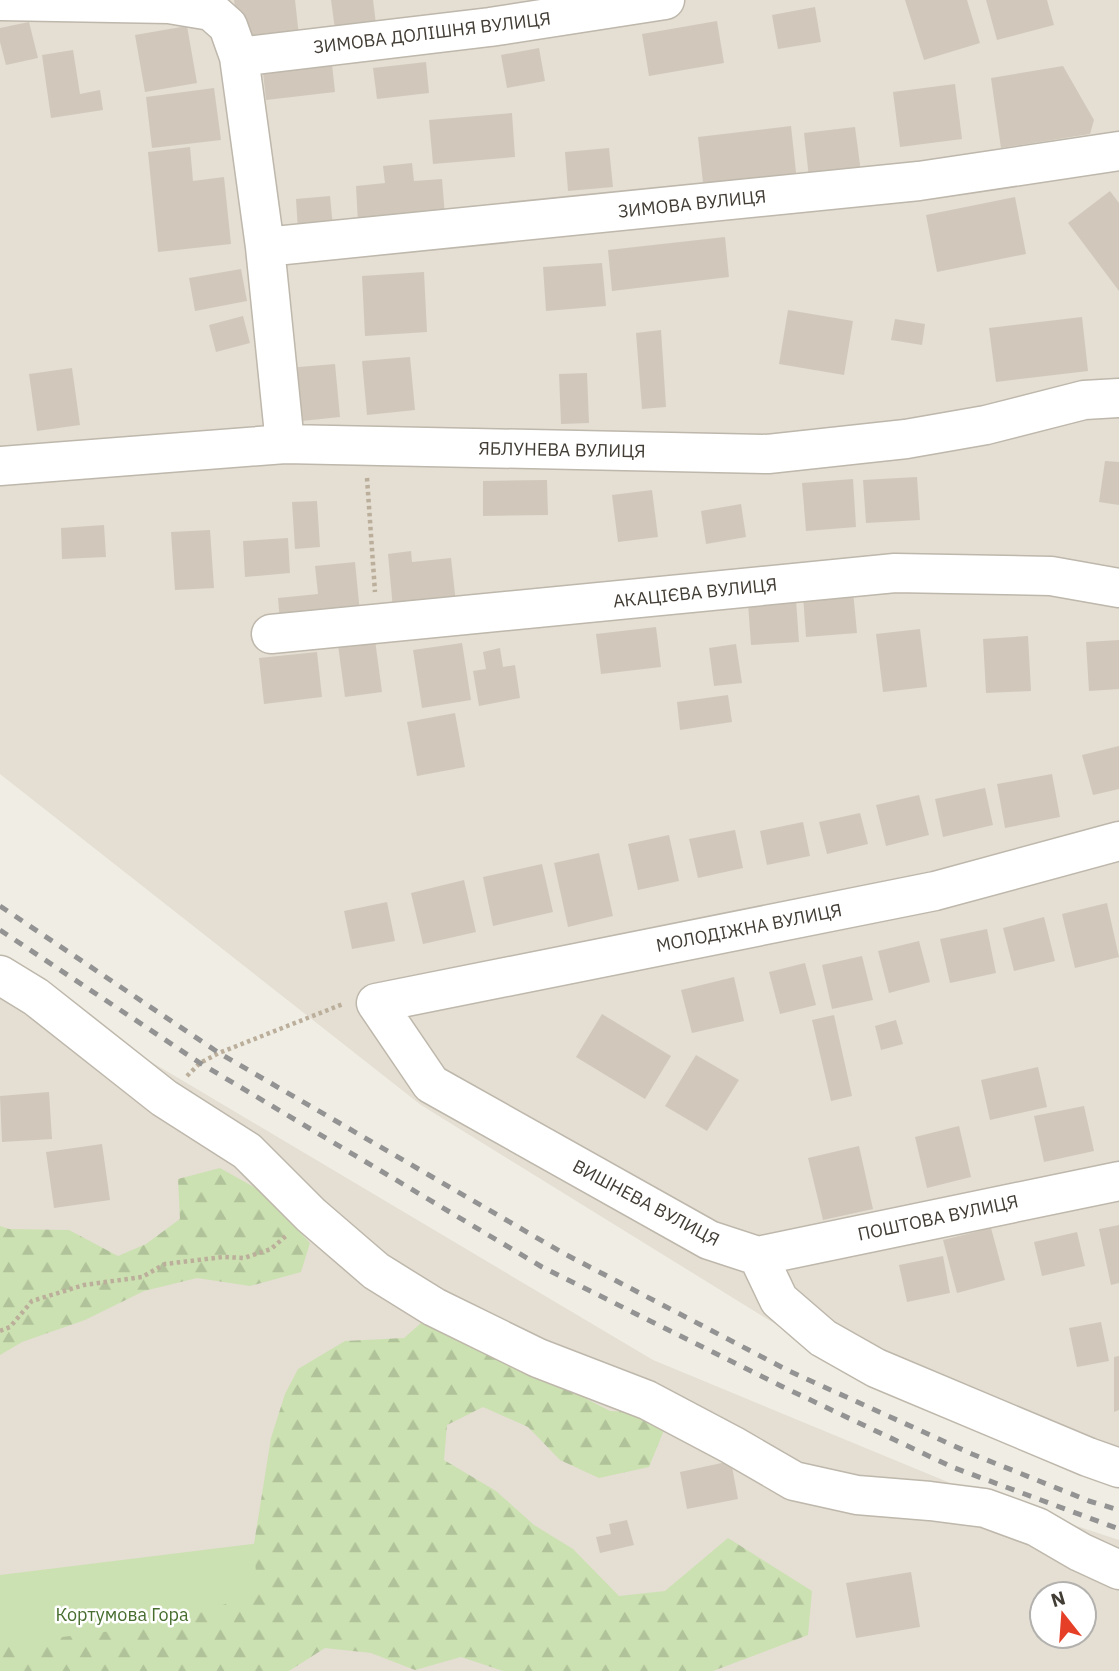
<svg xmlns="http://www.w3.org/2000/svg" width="1119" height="1671" viewBox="0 0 1119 1671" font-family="'IBM Plex Sans',sans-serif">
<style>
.residential{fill:#e4ded3;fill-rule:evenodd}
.green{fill:#cce1b1}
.forest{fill:url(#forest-firs)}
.building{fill:#d1c8bb}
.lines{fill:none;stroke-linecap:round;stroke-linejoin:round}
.minor-casing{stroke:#beb7ab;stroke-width:41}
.path{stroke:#bbaf9b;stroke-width:4.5;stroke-dasharray:3.5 3.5;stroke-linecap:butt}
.minor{stroke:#fff;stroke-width:38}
.rail{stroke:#939393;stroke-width:5;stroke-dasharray:9 9;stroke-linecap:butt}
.labels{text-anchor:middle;stroke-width:5;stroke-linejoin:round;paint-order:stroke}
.street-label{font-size:18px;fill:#423d35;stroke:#fff}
.park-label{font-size:18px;fill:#476e2e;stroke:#fff}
</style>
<defs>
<pattern id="forest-firs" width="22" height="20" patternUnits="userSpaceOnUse" patternTransform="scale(1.75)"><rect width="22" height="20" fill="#cce1b1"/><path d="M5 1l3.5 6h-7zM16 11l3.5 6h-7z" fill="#b0c299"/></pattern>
</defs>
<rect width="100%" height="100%" fill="#f0ede4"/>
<path class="residential" d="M0,0H1119V1461L819,1351L421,1105L0,774Z
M0,965L126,1047L653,1360L967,1490L1119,1540V1671H0ZM1042,1594H1084V1636H1042Z"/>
<path class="green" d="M381,1528L130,1671H0V1575Z"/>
<path class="forest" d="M220,1168L261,1191L310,1243L301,1272L250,1286L197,1278L144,1291L85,1320L22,1342L0,1355V1226L9,1229L69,1230L118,1256L146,1244L180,1219L178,1179Z
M428,1317L610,1411L650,1413L664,1430L649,1467L599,1478L560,1460L528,1427L483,1407L447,1425L444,1460L496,1491L534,1525L573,1549L619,1596L665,1591L728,1538L812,1591L808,1635L713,1671H503L461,1657L415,1670L371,1653L325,1648L289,1671H0V1645C83,1632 183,1631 257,1589L254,1544L271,1438L285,1394L298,1369L345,1341L404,1338Z"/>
<path class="building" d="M234,0H295L299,36L240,44Z
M331,0H373L376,24L335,29Z
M905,0H967L980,43L924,60Z
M986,0H1047L1054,25L997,40Z
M815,7L821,42L778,49L772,15Z
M717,21L724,63L649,76L642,34Z
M29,22L38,58L6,65L0,42V28Z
M187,26L197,83L145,92L135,35Z
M539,48L545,81L507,88L501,55Z
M73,50L80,94L100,90L103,110L51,118L42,55Z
M426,62L429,93L377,99L373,68Z
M332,64L335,92L266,100L263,72Z
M1063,66L1094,120L1090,134L1001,148L991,78Z
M955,84L962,139L900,147L893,92Z
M214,88L221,140L152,148L146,97Z
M512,113L515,157L433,164L429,120Z
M791,126L797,182L704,192L698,137Z
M855,127L862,180L810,187L804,133Z
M190,147L193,181L224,177L231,244L158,252L148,152Z
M609,148L613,187L568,191L565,152Z
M412,163L414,181L442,179L445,216L358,223L356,186L385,183L383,166Z
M1110,191L1119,203V291L1068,223Z
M330,196L333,227L298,230L296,199Z
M1015,197L1026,254L937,272L926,215Z
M725,237L729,277L612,291L608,250Z
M602,263L606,306L546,311L543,267Z
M241,269L247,301L195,311L189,278Z
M424,272L427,332L365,336L362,276Z
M788,310L853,321L844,375L779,364Z
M243,316L250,343L216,352L209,325Z
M1082,317L1088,371L996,382L989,328Z
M895,319L925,324L922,345L891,340Z
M661,330L666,407L642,409L636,333Z
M410,357L415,410L367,415L362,361Z
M335,364L340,417L292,422L287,368Z
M72,368L80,425L37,431L29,374Z
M587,373L589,423L561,424L559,374Z
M1105,461L1119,462V505L1099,502Z
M917,477L920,520L866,523L863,480Z
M853,479L856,527L806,531L802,483Z
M547,480L548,515L483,516V481Z
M652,490L658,537L618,542L612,495Z
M317,501L320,547L295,549L292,502Z
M741,504L746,537L706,544L701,511Z
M104,525L106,557L62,559L61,528Z
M210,530L214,588L175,590L171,532Z
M288,538L290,573L245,577L243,541Z
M411,551L412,562L451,558L456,603L393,609L388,554Z
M355,562L360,613L280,621L278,598L318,594L315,566Z
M853,591L857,633L806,637L803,595Z
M796,600L799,642L751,645L748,603Z
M656,627L661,667L601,674L596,634Z
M920,629L927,687L883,692L876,634Z
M1028,636L1031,691L986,693L983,639Z
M375,640L382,692L345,697L338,645Z
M1119,640V689L1089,691L1086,642Z
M462,643L471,700L422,708L413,650Z
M736,644L742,683L714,686L709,648Z
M500,648L503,667L515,665L520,698L479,706L473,671L486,669L483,652Z
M317,652L322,697L264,704L259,658Z
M728,695L732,722L680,730L677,702Z
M455,713L465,767L417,776L407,722Z
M1119,746V789L1093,795L1082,755Z
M1052,774L1060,817L1005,828L997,784Z
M985,788L993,825L943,837L935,799Z
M919,795L929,835L886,846L876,805Z
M860,813L868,844L827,854L819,822Z
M803,822L810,856L767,865L760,831Z
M735,830L743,868L698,878L689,839Z
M669,835L679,881L638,890L628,844Z
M599,853L613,916L568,927L554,863Z
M542,864L553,912L493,926L483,877Z
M464,880L476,932L423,944L411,893Z
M387,902L395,941L352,949L344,911Z
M1107,903L1119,957L1075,968L1062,914Z
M1044,917L1055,961L1014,971L1003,928Z
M987,929L996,973L950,983L940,939Z
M919,941L930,982L889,993L878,951Z
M862,956L873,1000L832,1009L822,965Z
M805,963L816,1005L780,1014L769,972Z
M734,977L744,1021L692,1033L681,990Z
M602,1014L671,1056L645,1099L576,1057Z
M834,1015L852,1096L831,1101L812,1020Z
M896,1020L903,1044L881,1050L875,1026Z
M696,1055L739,1080L707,1131L665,1106Z
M1038,1067L1047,1107L990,1120L981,1080Z
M49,1092L52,1139L2,1142L0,1096Z
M1084,1106L1094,1151L1044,1162L1034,1116Z
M959,1126L971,1177L927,1188L915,1137Z
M102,1144L110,1200L54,1208L46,1152Z
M859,1146L873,1209L823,1220L808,1158Z
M1119,1225V1283L1111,1285L1099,1229Z
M991,1228L1005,1280L957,1293L943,1240Z
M1077,1232L1085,1266L1042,1276L1034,1242Z
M943,1256L950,1293L907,1302L899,1265Z
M1101,1322L1109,1361L1077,1367L1069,1328Z
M1119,1356V1410L1114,1412V1357Z
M731,1461L738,1499L687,1509L680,1472Z
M627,1520L634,1545L600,1553L596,1537L611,1534L609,1524Z
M911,1572L920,1627L856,1638L846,1583Z"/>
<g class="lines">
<g class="minor-casing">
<path id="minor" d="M0,1L169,4L211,11L228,26L239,57L265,247L285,444
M239,57L490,27L665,0
M265,247L919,181L1119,151
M0,466L285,444L768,454L906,439L986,425L1084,400L1119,398
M271,634L895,573L1051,576L1119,588
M1119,841L935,891L376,1003L431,1084L709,1240L758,1256L779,1300L823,1338L876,1368L1088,1457L1119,1468
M0,975L36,997L164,1098L247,1151L311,1215L376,1271L434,1307L538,1358L647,1400L732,1445L794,1481L857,1495L930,1501L985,1508L1037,1527L1080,1552L1119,1570
M758,1256L1119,1181"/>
</g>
<path class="path" d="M367,478L375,592
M187,1076L200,1063L219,1053L343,1004
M0,1331L10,1327L32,1301L84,1285L142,1277L165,1264L223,1257L244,1258L271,1249L287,1235"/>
<use href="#minor" class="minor"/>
<path class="rail" d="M0,906L219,1053L563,1253L789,1371L972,1454L1089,1501L1119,1510
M0,930L200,1063L542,1267L781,1386L952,1467L1119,1529"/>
</g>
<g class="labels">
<g class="street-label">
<text transform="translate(432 33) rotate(-7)" y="6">ЗИМОВА ДОЛІШНЯ ВУЛИЦЯ</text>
<text transform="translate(692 204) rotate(-6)" y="6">ЗИМОВА ВУЛИЦЯ</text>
<text transform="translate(562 450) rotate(1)" y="6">ЯБЛУНЕВА ВУЛИЦЯ</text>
<text transform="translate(695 593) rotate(-6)" y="6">АКАЦІЄВА ВУЛИЦЯ</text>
<text transform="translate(749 928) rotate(-11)" y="6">МОЛОДІЖНА ВУЛИЦЯ</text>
<text transform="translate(646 1203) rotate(28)" y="6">ВИШНЕВА ВУЛИЦЯ</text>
<text transform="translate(938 1218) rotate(-12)" y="6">ПОШТОВА ВУЛИЦЯ</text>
</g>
<g class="park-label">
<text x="122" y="1621">Кортумова Гора</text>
</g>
</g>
<g transform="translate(1063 1615) rotate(343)"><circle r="33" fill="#ffffff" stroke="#b3b1ae" stroke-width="2"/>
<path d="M0-5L12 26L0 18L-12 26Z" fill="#e54027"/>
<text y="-10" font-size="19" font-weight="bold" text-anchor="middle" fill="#423d35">N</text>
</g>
</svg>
